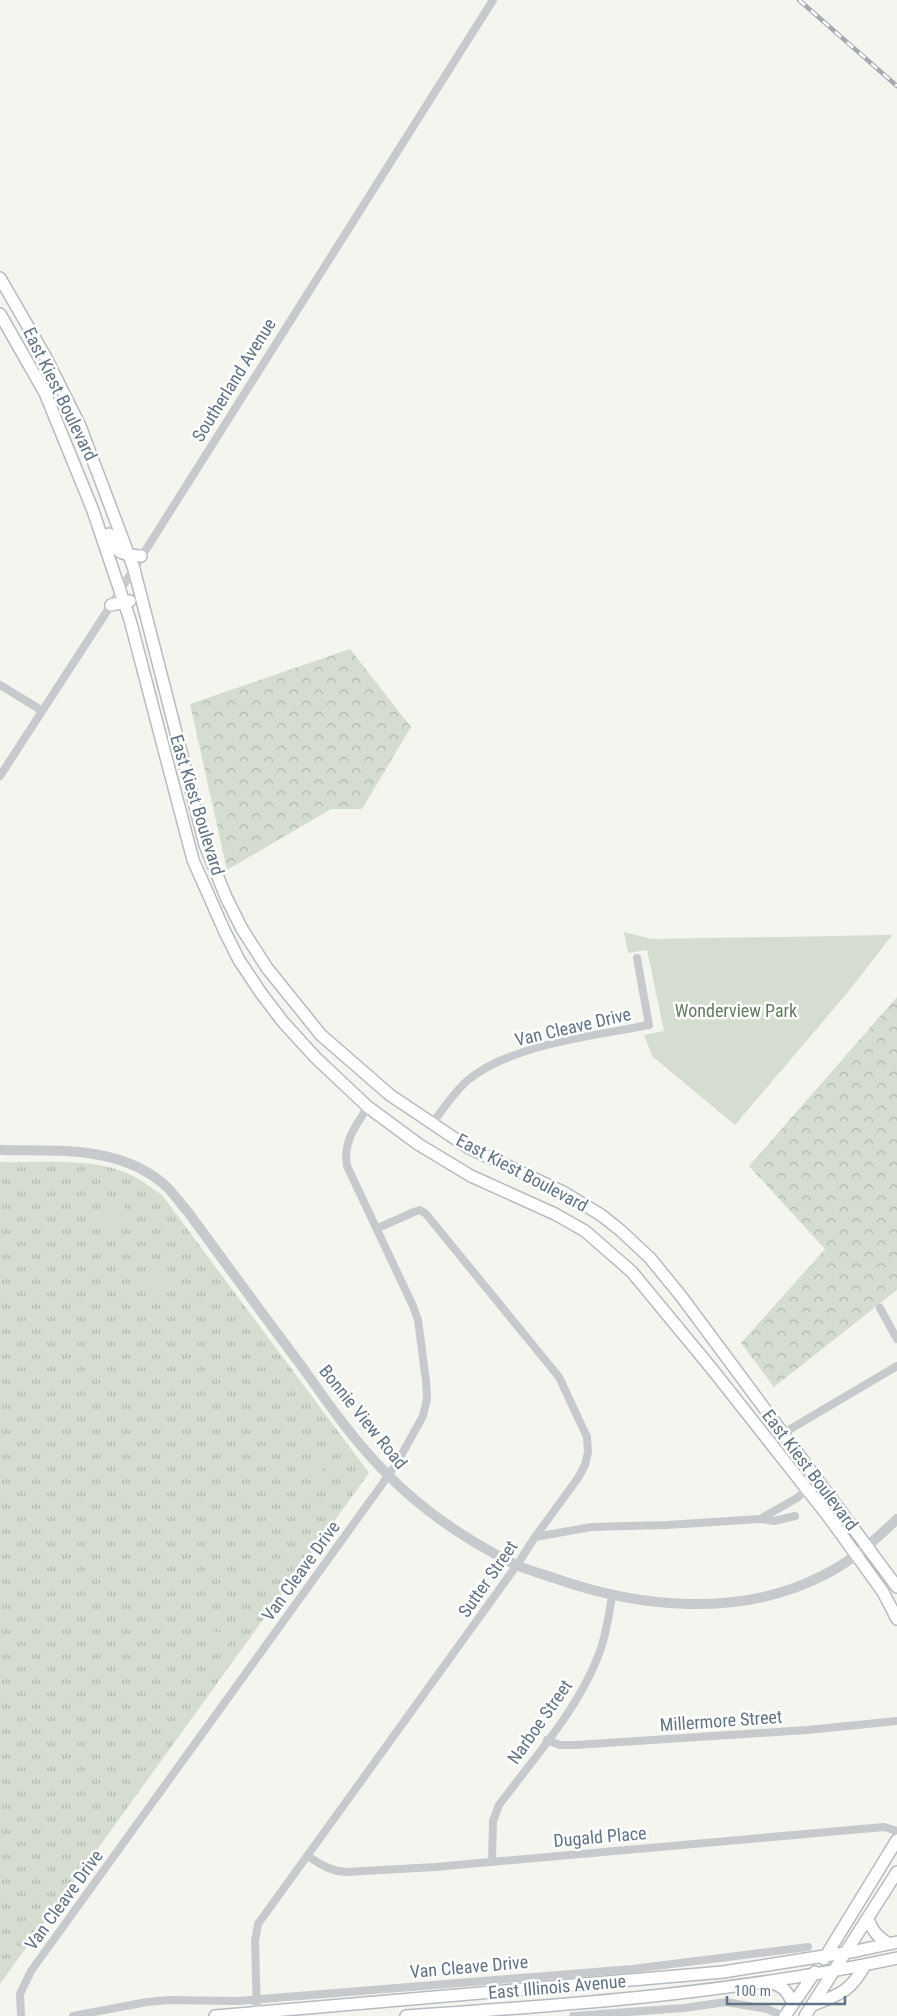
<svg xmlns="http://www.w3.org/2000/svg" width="897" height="2016" viewBox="0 0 897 2016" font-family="'Roboto Condensed',sans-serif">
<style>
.grass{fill:url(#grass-tufts)}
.forest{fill:url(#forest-crowns)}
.park{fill:#d5ddd1}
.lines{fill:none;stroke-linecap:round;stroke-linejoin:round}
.secondary-casing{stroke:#b6bbc0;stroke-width:14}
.minor{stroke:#c7cacd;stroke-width:8}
.tertiary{stroke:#c7cacd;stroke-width:10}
.secondary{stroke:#fff;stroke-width:11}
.rail-casing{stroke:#a4aab0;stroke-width:4.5}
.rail{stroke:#fff;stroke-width:2.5;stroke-dasharray:8;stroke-linecap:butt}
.labels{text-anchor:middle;stroke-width:5;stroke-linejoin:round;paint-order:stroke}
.street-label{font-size:18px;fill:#617384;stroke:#fff}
.park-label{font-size:18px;fill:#657b61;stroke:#fff}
</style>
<defs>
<pattern id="grass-tufts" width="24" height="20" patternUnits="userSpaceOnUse" patternTransform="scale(1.25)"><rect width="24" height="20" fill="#d5ddd1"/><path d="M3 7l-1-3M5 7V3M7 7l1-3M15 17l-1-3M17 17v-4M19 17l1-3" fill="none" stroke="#b0b8af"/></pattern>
<pattern id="forest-crowns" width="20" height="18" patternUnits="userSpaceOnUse" patternTransform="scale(1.25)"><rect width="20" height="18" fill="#d5ddd1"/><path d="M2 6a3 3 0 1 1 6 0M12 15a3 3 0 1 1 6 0" fill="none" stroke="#b0b8af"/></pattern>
</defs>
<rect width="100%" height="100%" fill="#f5f5f0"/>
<path class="grass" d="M0,1162C37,1163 83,1158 119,1170C135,1175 149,1186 162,1195L369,1473L0,1984Z"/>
<path class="forest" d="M350,649L411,727L362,809H331L227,870L190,704Z
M897,997V1290L774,1387L741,1343L825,1249L749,1166Z"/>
<path class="park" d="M624,932L652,939L888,935L893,934L848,992L735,1125L652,1056L644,1035L664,1031L647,950L628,953Z
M114,1198L121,1201L127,1211V1215L121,1220L106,1224L100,1219V1210Z
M161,1268C169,1271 169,1276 170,1284L165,1289L158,1284H148L143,1277L144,1272Z
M314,1458L323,1462L325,1467L321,1474L298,1473L295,1469L299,1460Z
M213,1631L225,1633L229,1638L228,1644L222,1650C213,1649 208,1648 205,1639L207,1634Z"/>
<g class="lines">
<g class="secondary-casing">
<path id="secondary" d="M0,278L45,356L80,426L134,569L205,845L226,897L242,929L267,968L321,1035L390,1095L469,1148L563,1192L601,1215L620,1230L650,1258L681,1296L897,1587
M0,314L45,393L92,508L130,620L193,860L224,930L239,960L261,993L283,1022L316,1058L368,1107L418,1144L471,1176L555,1214L585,1231L632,1272L712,1369L828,1516L883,1592L897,1619
M109,534C116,554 120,554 141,556
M111,605L130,601
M868,1918C872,1931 878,1937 889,1944
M824,1959L897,1840
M768,1982C783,1986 787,1990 793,2004
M813,2005C840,1994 850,1992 865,1965
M215,2016L723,1972L856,1951L897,1942
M406,2016C570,2005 736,1993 897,1958
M785,2016L815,1972
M805,2016L897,1872"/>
</g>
<path class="minor" d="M0,685L41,710
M0,776L111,605L493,0
M432,1124C443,1109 454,1092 468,1080C512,1044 594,1036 649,1025L637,958
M880,1308L897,1339
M770,1441L897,1366
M760,1519L774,1521L795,1516
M535,1537L591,1527L667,1525L760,1519L797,1498L807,1489
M547,1740L560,1745H575L807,1730L897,1721
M308,1856C321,1865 331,1871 346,1872L435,1867L884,1827L897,1831
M492,1862L493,1821L499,1805C534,1758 582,1705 601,1648C607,1631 609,1613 612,1596
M21,2016L20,1994L31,1971L383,1483L398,1461L423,1416L427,1398L426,1381L418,1320L413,1306L347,1166C343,1142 355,1126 368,1107
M73,2016L147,2002L169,2000L237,2001L632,1969L808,1947
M257,2016L255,1941L258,1924L517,1565L535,1537L578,1478L585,1465L588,1452L587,1437L559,1377L426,1214L420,1210L414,1212L378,1228
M573,2016L684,2008L726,2002L767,2009L783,2016"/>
<path class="tertiary" d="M0,1150C57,1151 123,1145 168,1188C175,1196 181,1204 188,1212C226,1264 264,1316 303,1368C329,1405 355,1442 387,1474C423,1511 470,1542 516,1565C528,1570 542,1574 554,1578C639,1608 739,1618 822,1576C851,1562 874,1541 897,1519"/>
<use href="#secondary" class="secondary"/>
<g class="rail-casing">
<path id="rail" d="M799,0L897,86"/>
</g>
<use href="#rail" class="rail"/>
</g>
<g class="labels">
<g class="street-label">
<text transform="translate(234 380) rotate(-58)" y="6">Southerland Avenue</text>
<text transform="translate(60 394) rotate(64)" y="6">East Kiest Boulevard</text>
<text transform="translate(197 805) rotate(73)" y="6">East Kiest Boulevard</text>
<text transform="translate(573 1027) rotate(-13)" y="6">Van Cleave Drive</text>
<text transform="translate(522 1173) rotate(28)" y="6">East Kiest Boulevard</text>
<text transform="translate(363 1417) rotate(51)" y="6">Bonnie View Road</text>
<text transform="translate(810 1470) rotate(53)" y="6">East Kiest Boulevard</text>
<text transform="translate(301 1571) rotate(-54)" y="6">Van Cleave Drive</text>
<text transform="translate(488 1579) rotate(-55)" y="6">Sutter Street</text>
<text transform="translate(721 1721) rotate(-4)" y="6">Millermore Street</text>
<text transform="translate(540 1722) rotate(-55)" y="6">Narboe Street</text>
<text transform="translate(600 1837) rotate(-5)" y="6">Dugald Place</text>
<text transform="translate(64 1900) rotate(-54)" y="6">Van Cleave Drive</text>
<text transform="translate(469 1967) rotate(-5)" y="6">Van Cleave Drive</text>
<text transform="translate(557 1987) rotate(-5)" y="6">East Illinois Avenue</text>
</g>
<g class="park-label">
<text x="736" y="1017">Wonderview Park</text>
</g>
</g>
<path d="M727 1996v8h118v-8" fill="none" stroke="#617384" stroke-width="2.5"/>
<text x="734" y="1996" font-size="15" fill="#617384" stroke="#ffffff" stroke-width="4" paint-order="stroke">100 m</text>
</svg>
